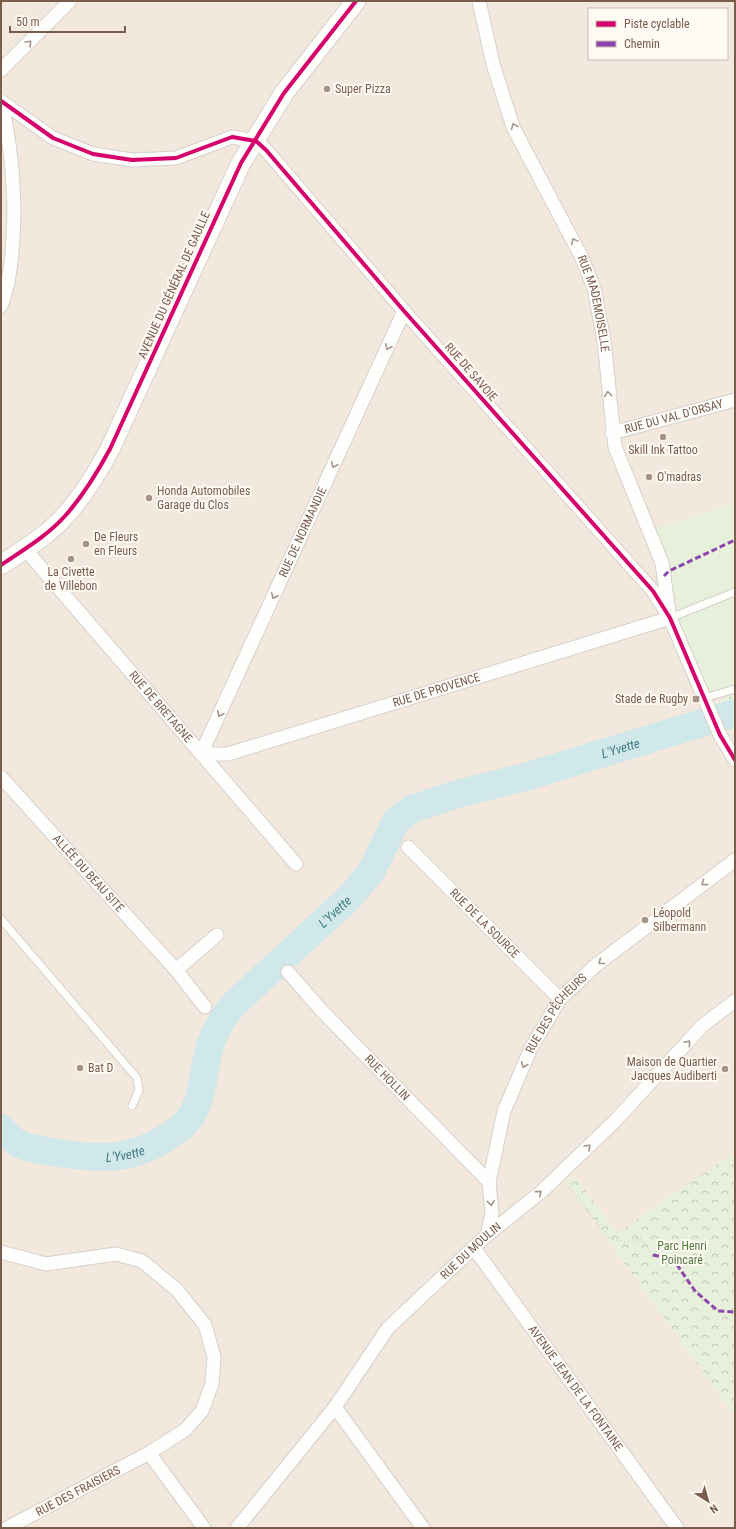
<svg xmlns="http://www.w3.org/2000/svg" width="736" height="1529" viewBox="0 0 736 1529" font-family="'Roboto Condensed',sans-serif">
<style>
.residential{fill:#f2e8de;fill-rule:evenodd}
.grass{fill:url(#grass-dots)}
.park{fill:url(#park-crowns)}
.garden{fill:#e7f0db}
.lines{fill:none;stroke-linecap:round;stroke-linejoin:round}
.river{stroke:#d0e8ea;stroke-width:28}
.lane-casing{stroke:#d7d1cb;stroke-width:9}
.street-casing{stroke:#d7d1cb;stroke-width:15}
.secondary-casing{stroke:#d9d2cb;stroke-width:21}
.path{stroke:#dcd5d0;stroke-width:2.5;stroke-dasharray:1 3;stroke-linecap:butt}
.lane{stroke:#fefefd;stroke-width:7}
.street{stroke:#fefefd;stroke-width:13}
.secondary{stroke:#fefefd;stroke-width:19}
.quiet{stroke:#8e44ad;stroke-width:3;stroke-dasharray:6 3;stroke-linecap:butt}
.cycleway-casing{stroke:#fffaf3;stroke-width:6}
.cycleway{stroke:#d6006c;stroke-width:4}
.oneway{stroke:#a8958b}
.poi-dot{fill:#a69286;stroke:#fffaf3;stroke-width:1.5}
.labels{text-anchor:middle;stroke-width:4;stroke-linejoin:round;paint-order:stroke}
.poi-label{font-size:12px;fill:#7a5c4d;stroke:#fffaf3;text-anchor:start}
.street-label{font-size:12px;fill:#7a5c4d;stroke:#fffaf3}
.park-label{font-size:12px;fill:#537a41;stroke:#fffaf3}
.water-label{font-size:13px;font-style:italic;fill:#437c86;stroke:#fffaf3}
</style>
<defs>
<pattern id="grass-dots" width="8" height="8" patternUnits="userSpaceOnUse"><rect width="8" height="8" fill="#e7f0db"/><path d="M2 2h.1M6 6h.1" fill="none" stroke="#c0c6b4" stroke-width="1.8" stroke-linecap="round"/></pattern>
<pattern id="park-crowns" width="20" height="18" patternUnits="userSpaceOnUse"><rect width="20" height="18" fill="#e7f0db"/><path d="M2 6a3 3 0 1 1 6 0M12 15a3 3 0 1 1 6 0" fill="none" stroke="#c0c6b4"/></pattern>
</defs>
<rect width="100%" height="100%" fill="#f9f5f0"/>
<path class="residential" d="M1,1H735V1528H1ZM589,9H727V59H589Z"/>
<path class="grass" d="M735,694V731L730,730L718,704L723,698Z"/>
<path class="park" d="M735,1152V1416L566,1182L575,1177L617,1233Z"/>
<path class="garden" d="M735,503V685L709,693L683,631L671,578L653,529Z"/>
<g class="lines">
<path class="river" id="s1" d="M1,1128C6,1133 13,1141 19,1144C31,1149 45,1151 58,1153C98,1159 131,1161 166,1138C174,1133 184,1126 189,1119C204,1099 203,1069 210,1046C214,1031 223,1019 232,1006L348,899L371,872L396,821L412,809L457,794L525,777L735,713"/>
<g class="lane-casing">
<path id="lane" d="M670,618L735,592
M704,698L735,689
M1,919L137,1078L139,1090L132,1106"/>
</g>
<g class="street-casing">
<g id="street">
<path id="s2" d="M479,1L493,64L513,127L581,256L594,288L604,341L615,447L662,563L669,612"/>
<path d="M1,70L70,1"/>
<path d="M1,101L53,138L93,154L132,160L176,158L232,137L256,141L266,150L404,311L653,591L670,618L720,735L735,760"/>
<path d="M1,101C14,155 18,221 9,276C8,286 4,296 1,306"/>
<path id="s3" d="M612,433L735,400"/>
<path id="s4" d="M25,549L296,864"/>
<path id="s5" d="M201,754H228L670,618"/>
<path id="s6" d="M201,754L404,311"/>
<path id="s7" d="M1,777L176,970L217,935"/>
<path id="s8" d="M408,847L560,999"/>
<path d="M176,970L205,1007"/>
<path id="s9" d="M288,972L322,1011L489,1182"/>
<path id="s10" d="M487,1235L492,1214L489,1182L504,1111L531,1048L560,999L596,965L735,860"/>
<path id="s11" d="M474,1248L677,1528"/>
<path d="M1,1252L46,1264L116,1254L142,1261L177,1290L205,1325L214,1357L212,1384L202,1411L185,1430L149,1453L7,1528"/>
<path d="M335,1407L423,1528"/>
<path d="M149,1453L204,1528"/>
<path id="s12" d="M237,1528L335,1407L388,1328L487,1235L541,1192L615,1121L703,1025L735,1001"/>
</g>
</g>
<g class="secondary-casing">
<path id="secondary" d="M1,565C23,550 47,536 65,516C83,496 97,473 110,449L241,163L284,93L356,1"/>
</g>
<path class="path" d="M567,1184L608,1237L624,1242L641,1239L653,1255"/>
<use href="#lane" class="lane"/>
<use href="#street" class="street"/>
<use href="#secondary" class="secondary"/>
<path class="quiet" d="M664,576L669,571L735,540
M653,1255L673,1259L695,1291L718,1311L735,1312"/>
<g class="cycleway-casing">
<path id="cycleway" d="M1,101L53,138L93,154L132,160L176,158L232,137L256,141
M256,141L266,150L404,311L653,591L670,618L720,735L735,760
M1,565C23,550 47,536 65,516C83,496 97,473 110,449L241,163L284,93L356,1"/>
</g>
<use href="#cycleway" class="cycleway"/>
</g>
<defs><path id="oneway-chevron" d="M-2-3.5L2.5 0L-2 3.5" fill="none" stroke-width="1.6" stroke-linecap="round" stroke-linejoin="round"/></defs>
<g class="oneway">
<use href="#oneway-chevron" transform="translate(29 43) rotate(-45)"/>
<use href="#oneway-chevron" transform="translate(514 126) rotate(-112)"/>
<use href="#oneway-chevron" transform="translate(574 241) rotate(-118)"/>
<use href="#oneway-chevron" transform="translate(388 347) rotate(115)"/>
<use href="#oneway-chevron" transform="translate(608 394) rotate(-95)"/>
<use href="#oneway-chevron" transform="translate(334 465) rotate(115)"/>
<use href="#oneway-chevron" transform="translate(274 596) rotate(115)"/>
<use href="#oneway-chevron" transform="translate(220 714) rotate(115)"/>
<use href="#oneway-chevron" transform="translate(704 883) rotate(144)"/>
<use href="#oneway-chevron" transform="translate(601 962) rotate(142)"/>
<use href="#oneway-chevron" transform="translate(688 1043) rotate(-49)"/>
<use href="#oneway-chevron" transform="translate(524 1065) rotate(113)"/>
<use href="#oneway-chevron" transform="translate(588 1147) rotate(-44)"/>
<use href="#oneway-chevron" transform="translate(539 1193) rotate(-40)"/>
<use href="#oneway-chevron" transform="translate(491 1203) rotate(84)"/>
</g>
<g class="poi-dot">
<circle cx="327" cy="89" r="4"/>
<circle cx="663" cy="437" r="4"/>
<circle cx="649" cy="477" r="4"/>
<circle cx="149" cy="498" r="4"/>
<circle cx="86" cy="544" r="4"/>
<circle cx="71" cy="559" r="4"/>
<rect x="692" y="695" width="8" height="8" rx="2"/>
<circle cx="645" cy="920" r="4"/>
<circle cx="80" cy="1068" r="4"/>
<circle cx="725" cy="1069" r="4"/>
</g>
<g class="labels">
<g class="poi-label">
<text x="335" y="93">Super Pizza</text>
<text x="663" y="454" text-anchor="middle">Skill Ink Tattoo</text>
<text x="657" y="481">O'madras</text>
<text x="157" y="495">Honda Automobiles<tspan x="157" dy="14">Garage du Clos</tspan></text>
<text x="94" y="541">De Fleurs<tspan x="94" dy="14">en Fleurs</tspan></text>
<text x="71" y="576" text-anchor="middle">La Civette<tspan x="71" dy="14">de Villebon</tspan></text>
<text x="688" y="703" text-anchor="end">Stade de Rugby</text>
<text x="653" y="917">Léopold<tspan x="653" dy="14">Silbermann</tspan></text>
<text x="717" y="1066" text-anchor="end">Maison de Quartier<tspan x="717" dy="14">Jacques Audiberti</tspan></text>
<text x="88" y="1072">Bat D</text>
</g>
<g class="street-label">
<text transform="translate(174 285) rotate(-66)" y="4">AVENUE DU GÉNÉRAL DE GAULLE</text>
<text dy="4" stroke="none"><textPath href="#s2" startOffset="326">RUE MADEMOISELLE</textPath></text>
<text transform="translate(471 372) rotate(49)" y="4">RUE DE SAVOIE</text>
<text dy="4" stroke="none"><textPath href="#s3" startOffset="64">RUE DU VAL D'ORSAY</textPath></text>
<text dy="4" stroke="none"><textPath href="#s6" startOffset="244">RUE DE NORMANDIE</textPath></text>
<text dy="4" stroke="none"><textPath href="#s5" startOffset="245">RUE DE PROVENCE</textPath></text>
<text dy="4" stroke="none"><textPath href="#s4" startOffset="208">RUE DE BRETAGNE</textPath></text>
<text dy="4" stroke="none"><textPath href="#s7" startOffset="130">ALLÉE DU BEAU SITE</textPath></text>
<text dy="4" stroke="none"><textPath href="#s8" startOffset="108">RUE DE LA SOURCE</textPath></text>
<text dy="4" stroke="none"><textPath href="#s10" startOffset="238">RUE DES PÊCHEURS</textPath></text>
<text dy="4" stroke="none"><textPath href="#s9" startOffset="145">RUE HOLLIN</textPath></text>
<text dy="4" stroke="none"><textPath href="#s12" startOffset="364">RUE DU MOULIN</textPath></text>
<text dy="4" stroke="none"><textPath href="#s11" startOffset="173">AVENUE JEAN DE LA FONTAINE</textPath></text>
<text transform="translate(78 1491) rotate(-28)" y="4">RUE DES FRAISIERS</text>
</g>
<g class="park-label">
<text x="682" y="1250">Parc Henri<tspan x="682" dy="14">Poincaré</tspan></text>
</g>
<g class="water-label">
<text dy="5" stroke="none"><textPath href="#s1" startOffset="816">L'Yvette</textPath></text>
<text dy="5" stroke="none"><textPath href="#s1" startOffset="468">L'Yvette</textPath></text>
<text dy="5" stroke="none"><textPath href="#s1" startOffset="132">L'Yvette</textPath></text>
</g>
</g>
<rect width="736" height="1529" fill="none" stroke="#7a5c4d" stroke-width="4"/>
<rect x="588" y="8" width="140" height="52" fill="#fffaf3" stroke="#cabbb1"/>
<rect x="596" y="21" width="20" height="6" fill="#d6006c" stroke="#cabbb1"/>
<text x="624" y="28" font-size="12" fill="#7a5c4d">Piste cyclable</text>
<rect x="596" y="41" width="20" height="6" fill="#8e44ad" stroke="#cabbb1"/>
<text x="624" y="48" font-size="12" fill="#7a5c4d">Chemin</text>
<g transform="translate(708 1501) rotate(143)" stroke="#fffaf3" stroke-width="3" paint-order="stroke">
<path d="M0-3L7 15L0 10L-7 15Z" fill="#7a5c4d"/>
<text y="-6" font-size="11" font-weight="bold" text-anchor="middle" fill="#7a5c4d">N</text>
</g>
<path d="M10 26v6h115v-6" fill="none" stroke="#7a5c4d" stroke-width="2"/>
<text x="16" y="26" font-size="12" fill="#7a5c4d" stroke="#fffaf3" stroke-width="3" paint-order="stroke">50 m</text>
</svg>
